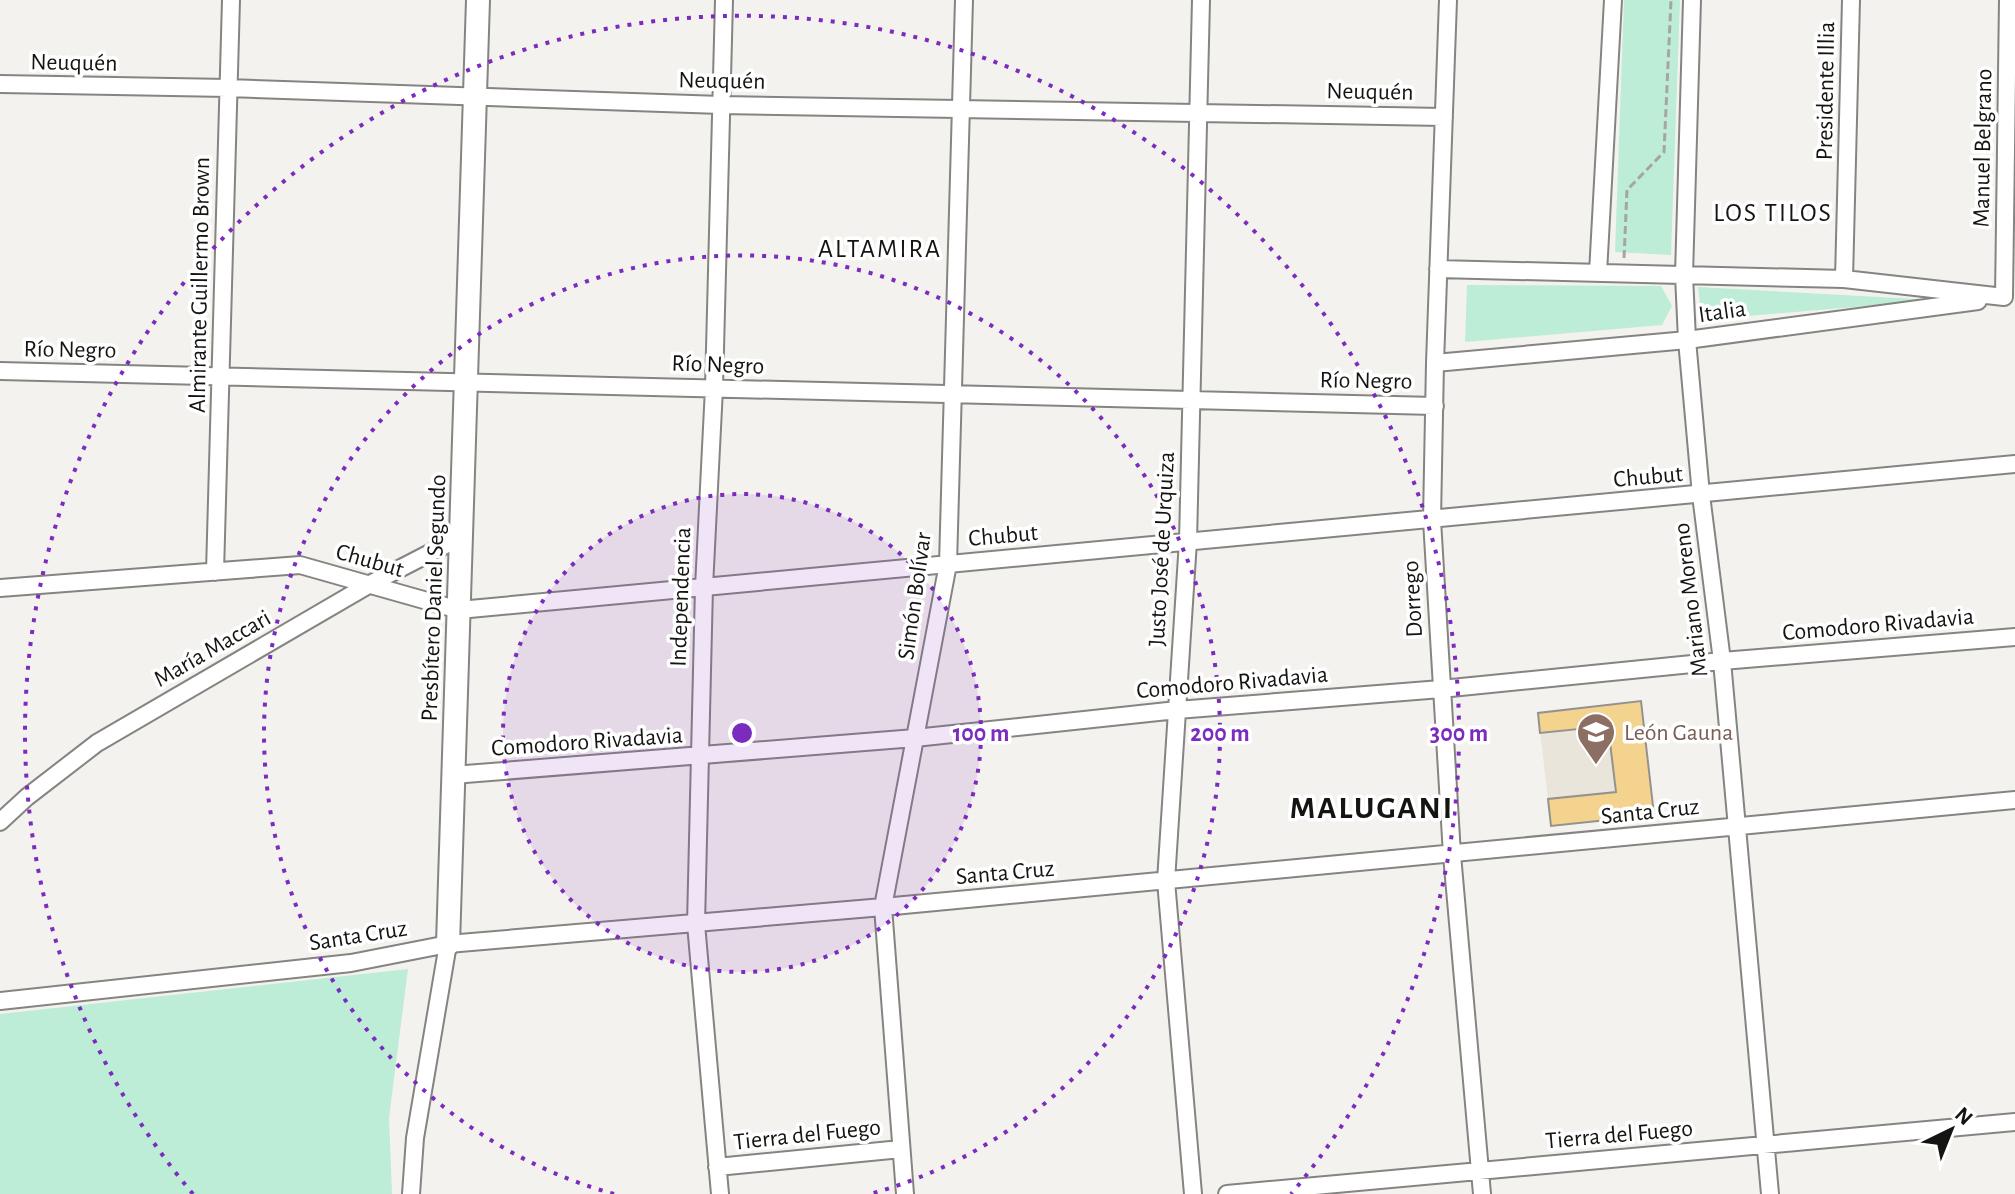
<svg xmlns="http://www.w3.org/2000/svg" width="2015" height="1194" viewBox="0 0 2015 1194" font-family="'Alegreya Sans',sans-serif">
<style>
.built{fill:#eae5da}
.green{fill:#bdedd6}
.building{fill:#f4d38e;stroke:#94928f;stroke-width:2}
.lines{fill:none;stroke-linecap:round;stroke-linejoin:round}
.street-casing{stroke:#858480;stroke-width:20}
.secondary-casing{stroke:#858480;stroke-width:26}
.path{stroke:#a6a5a1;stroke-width:3;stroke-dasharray:8 4;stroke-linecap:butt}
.street{stroke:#fff;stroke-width:16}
.secondary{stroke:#fff;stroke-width:22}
.ring{fill:none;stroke:#7b2cbf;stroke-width:4;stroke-dasharray:4 8}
.labels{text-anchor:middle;stroke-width:7;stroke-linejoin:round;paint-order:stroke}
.street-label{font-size:24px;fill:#141412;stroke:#fff}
.education-label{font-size:24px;fill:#785e54;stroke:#fff;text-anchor:start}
.neighbourhood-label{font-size:26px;letter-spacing:2px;fill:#141412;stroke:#fff}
.district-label{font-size:32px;font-weight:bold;letter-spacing:2px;fill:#141412;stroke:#fff}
.centre{fill:#7b2cbf;stroke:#fff;stroke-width:4}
.ring-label{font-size:24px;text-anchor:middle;font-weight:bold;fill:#7b2cbf;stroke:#fff;stroke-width:7;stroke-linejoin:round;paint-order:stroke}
</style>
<rect width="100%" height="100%" fill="#f4f2ee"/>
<path class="built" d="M1641,701L1654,815L1551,826L1538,713Z"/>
<path class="green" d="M1624,0H1680L1671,255L1615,252Z
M1467,285L1661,286L1672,306L1662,325L1465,342Z
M1698,287L1935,300L1702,320Z
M408,969L389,1118L392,1194H0V1014Z"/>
<path class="building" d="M1641,701L1654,815L1551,826L1548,799L1616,792L1608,726L1540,733L1538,713Z"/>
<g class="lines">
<g class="street-casing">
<path id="street" d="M1448,0L1435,363L1432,520L1452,855L1482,1194
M1692,0L1684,275L1687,340L1701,495L1722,661L1770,1194
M0,84L228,88L721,105L1444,117
M1438,269L1844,279L2004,297L2008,0
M1598,273L1613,0
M1844,279L1851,0
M1435,363L1687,340L1978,301
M0,371L1435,406
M215,572L231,0
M0,588L300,565L459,610L2015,464
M453,775L915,738L1177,710L1441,689L1722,661L2015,637
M0,822L27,797L97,743L370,584L461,537
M0,1001L351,963L448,944L883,907L2015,800
M717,1167L901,1149
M411,1194L415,1138L448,944
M720,1194L696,924L704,587L714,388L724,0
M905,1194L883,907L948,564L964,0
M1193,1194L1166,881L1188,541L1201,0
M1227,1194L2015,1122"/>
</g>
<g class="secondary-casing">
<path id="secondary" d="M448,944L478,0"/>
</g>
<path class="path" d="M1624,258L1627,190L1664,152L1671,0"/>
<use href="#street" class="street"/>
<use href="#secondary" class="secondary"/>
</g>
<circle cx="742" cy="733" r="239" fill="#7b2cbf" fill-opacity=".12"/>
<g class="ring">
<circle cx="742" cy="733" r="239"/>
<path d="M614 1194A478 478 0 1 1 870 1194"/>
<path d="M193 1194A717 717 0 1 1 1291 1194"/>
</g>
<defs>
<g id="school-pin" transform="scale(2)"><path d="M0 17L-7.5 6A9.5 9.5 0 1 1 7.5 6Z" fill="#8d6e63" stroke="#fff"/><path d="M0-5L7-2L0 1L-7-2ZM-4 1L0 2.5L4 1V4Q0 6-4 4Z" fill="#fff"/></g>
</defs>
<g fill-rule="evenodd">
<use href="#school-pin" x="1596" y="732"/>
</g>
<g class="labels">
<g class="street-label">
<text transform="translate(74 62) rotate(1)" y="8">Neuquén</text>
<text transform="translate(722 80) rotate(1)" y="8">Neuquén</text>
<text transform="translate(1370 91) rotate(1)" y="8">Neuquén</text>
<text transform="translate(1825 91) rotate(-89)" y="8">Presidente Illia</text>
<text transform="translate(1982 148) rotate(-89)" y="8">Manuel Belgrano</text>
<text transform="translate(199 285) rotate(-89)" y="8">Almirante Guillermo Brown</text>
<text transform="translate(1722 311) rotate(-8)" y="8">Italia</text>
<text transform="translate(70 349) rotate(1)" y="8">Río Negro</text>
<text transform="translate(718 364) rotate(2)" y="8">Río Negro</text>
<text transform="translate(1366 380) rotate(1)" y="8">Río Negro</text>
<text transform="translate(1648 476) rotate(-5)" y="8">Chubut</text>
<text transform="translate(1003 535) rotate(-5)" y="8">Chubut</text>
<text transform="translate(1161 549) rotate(-87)" y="8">Justo José de Urquiza</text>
<text transform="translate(370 560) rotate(16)" y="8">Chubut</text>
<text transform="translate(914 596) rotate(-82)" y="8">Simón Bolívar</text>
<text transform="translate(680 597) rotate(-88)" y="8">Independencia</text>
<text transform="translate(433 598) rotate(-88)" y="8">Presbítero Daniel Segundo</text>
<text transform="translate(1412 599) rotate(-93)" y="8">Dorrego</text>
<text transform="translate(1690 600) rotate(-97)" y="8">Mariano Moreno</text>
<text transform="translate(1878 624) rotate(-5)" y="8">Comodoro Rivadavia</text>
<text transform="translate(212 648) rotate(-30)" y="8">María Maccari</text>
<text transform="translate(1232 682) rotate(-5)" y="8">Comodoro Rivadavia</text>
<text transform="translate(587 741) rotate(-4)" y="8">Comodoro Rivadavia</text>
<text transform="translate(1650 811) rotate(-6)" y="8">Santa Cruz</text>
<text transform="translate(1005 872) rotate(-5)" y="8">Santa Cruz</text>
<text transform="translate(358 935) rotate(-9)" y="8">Santa Cruz</text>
<text transform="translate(807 1134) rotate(-6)" y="8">Tierra del Fuego</text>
<text transform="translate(1619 1134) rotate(-5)" y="8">Tierra del Fuego</text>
</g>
<g class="education-label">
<text x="1624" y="740">León Gauna</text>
</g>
<g class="neighbourhood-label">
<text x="1773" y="221">LOS TILOS</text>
<text x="880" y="257">ALTAMIRA</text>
</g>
<g class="district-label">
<text x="1372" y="818">MALUGANI</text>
</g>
</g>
<circle cx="742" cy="733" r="12" class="centre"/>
<g class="ring-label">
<text x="981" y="741">100 m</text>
<text x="1220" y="741">200 m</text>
<text x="1459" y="741">300 m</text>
</g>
<g transform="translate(1951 1130) rotate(43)" stroke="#ffffff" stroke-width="6" paint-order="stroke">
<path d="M0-6L14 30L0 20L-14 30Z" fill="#141412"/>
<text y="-12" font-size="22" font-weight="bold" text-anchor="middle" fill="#141412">N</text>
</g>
</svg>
